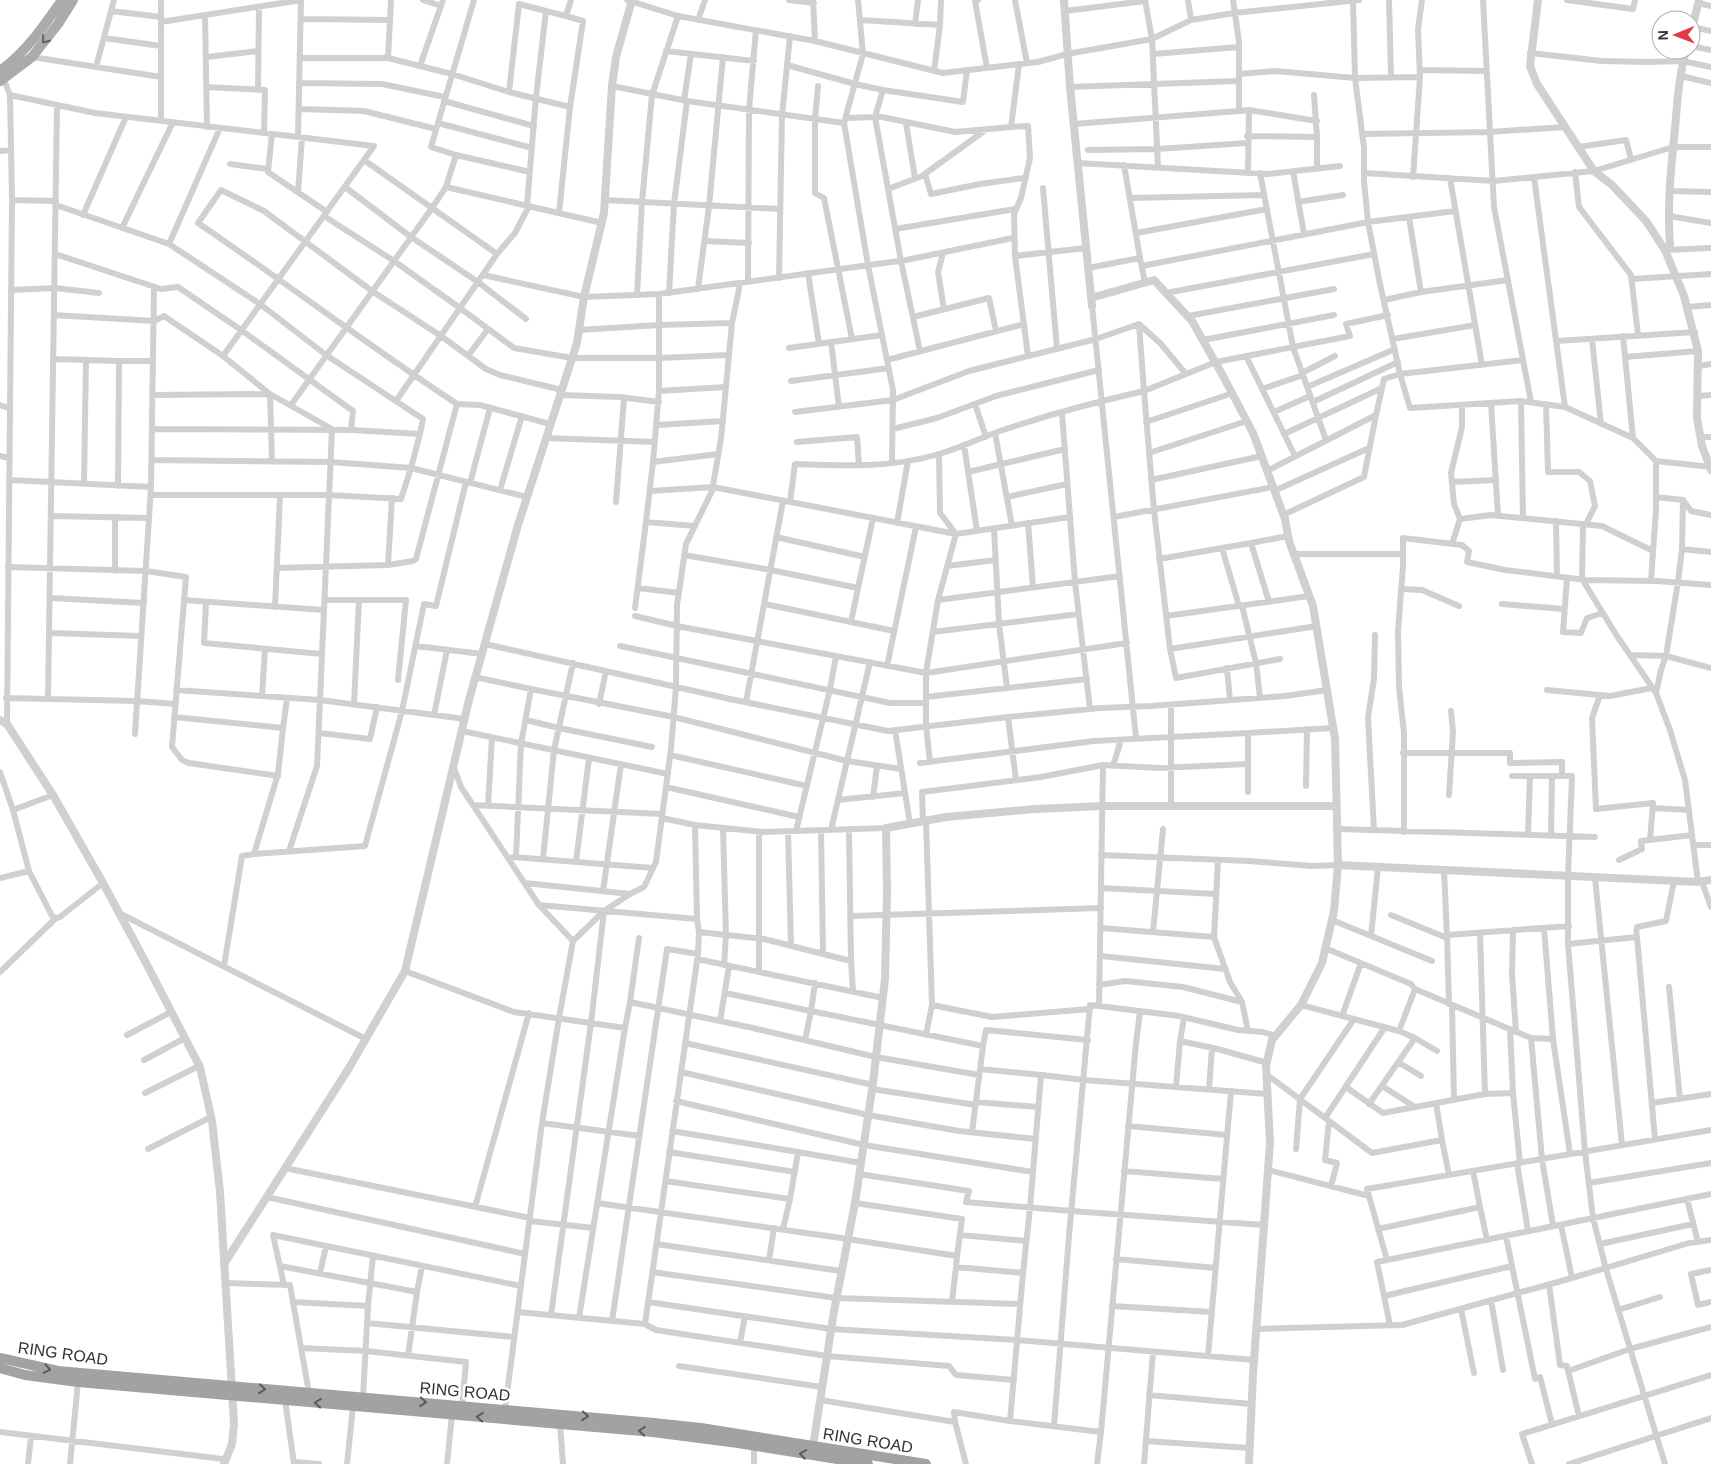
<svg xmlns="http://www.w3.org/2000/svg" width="1711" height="1464" viewBox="0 0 1711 1464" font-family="Helvetica,sans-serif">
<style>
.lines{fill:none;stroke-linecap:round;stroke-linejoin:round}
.minor{stroke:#d0d0d0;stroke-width:6}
.tertiary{stroke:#d0d0d0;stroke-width:8}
.primary{stroke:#ababab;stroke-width:10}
.trunk{stroke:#a2a2a2;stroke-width:10}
.oneway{stroke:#636363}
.oneway2{stroke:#5a5a5a}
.labels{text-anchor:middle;stroke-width:5;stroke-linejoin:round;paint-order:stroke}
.street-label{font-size:16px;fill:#333;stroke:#fff}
</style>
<rect width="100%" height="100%" fill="#fff"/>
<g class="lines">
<path class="minor" d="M423,0L441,6
M627,0L678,16
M789,0L814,3
M813,0L815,41
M858,0L863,54L844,123L868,265L893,390L892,462
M978,0L975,1L987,68
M1015,0L1027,63
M1145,0L1152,39L1158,167
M1188,0L1191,20
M1233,0L1239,42V111L1249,110L1248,173
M1389,0L1391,77
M1483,0L1494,207L1531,402
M1567,0L1633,9L1635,0
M1353,1L1355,78L1364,148V181L1368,222L1380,284L1400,374L1410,408L1521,401L1565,407L1633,438L1656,461L1711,467
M1698,3L1711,6
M111,11L161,17
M1065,11L1145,1
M205,15L207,127
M301,19L390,20
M698,20L705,0
M861,20L940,25
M161,22L301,0
M915,24L918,0
M1692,27L1711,31
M104,38L161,46
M1691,46L1711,50
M666,51L754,61
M1530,53L1602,61L1647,62L1683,61L1711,67
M1153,54L1239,47
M32,57L161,77
M207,57L258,51
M300,58H388L452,74L509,92L570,107L559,213
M388,58L391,0
M787,65L855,84L883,90
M420,66L443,0
M96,67L114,0
M967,70L963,102L883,90L875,117H882L955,132L1011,127L1019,64
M1420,70L1486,71
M934,71L940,25L941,0
M1239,74L1275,71L1355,78L1420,77
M1681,76L1711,83
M3,77L10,95L12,200L7,724
M299,83L382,84L445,97
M612,86L687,101L844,123
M818,86L815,119V193L824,198L852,339
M206,87L265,90L264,133
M1070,87L1239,81
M258,90L259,7
M509,92L519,4L546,11
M10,95L95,113L374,146L223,356
M444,101L534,126
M684,101L691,54
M570,107L583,21L566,16L571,0
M299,109L364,111L436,129
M1249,110L1317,121
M846,118L875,117L901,261L920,351
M161,121V0
M438,123L532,148
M906,123L915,178
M1074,124L1239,111
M1011,127L1028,126L1030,158L1021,198L1014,214L1015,256
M272,134L268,172L327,212
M1362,134L1489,132L1565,127
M1247,136L1317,137L1314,95
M298,137L301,0
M1317,137V169
M1578,147L1626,140L1631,159
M1088,150L1157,149L1247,143
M0,151L11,150
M456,155L530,172
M1078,163L1268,174L1340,166
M230,164L268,169
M1124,165L1140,258
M1293,171L1304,234
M1575,172L1579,207L1631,275L1638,335
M1260,173L1293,347L1326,440
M1364,173L1494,181L1594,171L1673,147H1711
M925,174L931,194L980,184L1024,178
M1413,177L1420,77L1418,29L1422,0
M1534,177L1565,407
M1450,178L1482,365
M345,187L411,237L478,282L526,319
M446,187L456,155L431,147L474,0
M1043,188L1057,349
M888,189L922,176L987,129
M1670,191L1711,192
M298,192L302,138
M1130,198L1264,195
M12,200L56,201
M605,200L780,209
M1298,202L1343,195
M56,205L169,244L260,304L326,355L423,419L420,434
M527,206L536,97L546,11L566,16
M83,215L126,117
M324,216L394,261L460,308L514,348L572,358H659L729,355
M1669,216L1711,223
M1409,217L1421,292
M122,228L173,122
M895,229L1015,209
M1136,233L1267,209
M705,241L749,243
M169,244L220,128
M1665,250L1711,248
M943,253L938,272L944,309
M55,254L161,289L178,287L241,330L353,411L351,430L152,429
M497,254L515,233L529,206
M1142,266L1368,222L1455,211
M1088,268L1140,258L1145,283
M808,273L819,344
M483,275L584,297L659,294L906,260L1013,238
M779,278L782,115L790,36
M1632,279L1711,274
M748,282L749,110L756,30
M698,289L709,206L723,57
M11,290L55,288L99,293
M669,293L674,204L687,101
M1166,293L1374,254
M659,294V391L653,462L718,454
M637,295L642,202L652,95L678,16L815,41L943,73L1038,62L1067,54L1152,39L1191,20L1234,13L1359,0
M1384,300L1421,292L1508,280
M1092,306L1136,738
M1687,307L1711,305
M54,315L154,321L164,316L223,356L270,394L153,395
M1188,316L1334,289
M913,317L989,298L996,331
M579,330L659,325L732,323
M1623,336L1633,438
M1393,339L1475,325
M1592,339L1601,424
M1203,340L1334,315
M1557,341L1695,332
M831,342L839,407
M789,348L882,335
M468,356L488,329
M1028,356L1015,256L1086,248
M1246,356L1295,456
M1625,357L1698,351
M54,359L119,361L118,486
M887,360L1024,324
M119,361H153
M1699,366L1711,364
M1302,373L1335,356
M791,381L889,368
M1307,387L1395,349
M1262,389L1303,375
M659,391L726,387
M270,394L332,429L320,700L465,719
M270,394L272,461
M560,395L620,397L659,402
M1698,396L1711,395
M396,401L497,254L432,208L446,187L602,223
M1521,401L1523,518
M1313,402L1398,362
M1491,403L1498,516
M457,404L480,405L550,424
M975,404L986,437
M1546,404L1548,472H1579L1590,481L1595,506L1586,524
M0,405L9,408
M291,405L432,208L364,160
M795,412L893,400L969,371L1096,339L1139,324L1161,344L1186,374
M1274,412L1310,396
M1062,413L1075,582L1090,709
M1146,422L1233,393
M657,425L723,421
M893,429L937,418L996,396L1099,370
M995,433L1012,526
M1284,434L1382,388
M1700,437H1711
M546,438L655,442
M797,442L857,437L859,465
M964,445L977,531
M1149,453L1247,421
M0,456L9,458
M152,460L331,462L411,468L420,434L351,430
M653,462L646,522L695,526
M1267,471L1376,415L1384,379L1400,374L1523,360
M968,472L1065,449
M10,480L151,487
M1151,480L1262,456
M1452,482L1496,480
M470,483L490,408
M84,484L86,360
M500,490L522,416
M650,491L713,487L956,534L1070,517
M1274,491L1369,448
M151,495H329L401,499L411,468L527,497
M1007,497L1067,484
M1656,497L1683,500L1691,511L1711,515
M616,502L624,398
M790,502L795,464C842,466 893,468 939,454C960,448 980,438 1000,431C1047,415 1096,402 1144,391L1139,324
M1283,515L1364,477L1376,415
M52,516L149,518
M1114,517L1273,487
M1460,519L1454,504L1451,473L1462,427V405
M1556,521L1557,576
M897,523L908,461
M1028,523L1033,587
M1583,524L1582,579L1617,636L1656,693
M994,528L999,624L1007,688
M776,537L865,557
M1452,544L1460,519L1491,515L1602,526L1653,551
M1222,548L1239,606
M1682,549L1683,500
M1294,554H1403
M684,555L771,570L858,588L873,518
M1159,559L1251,543
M388,565L413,561L416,559L457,404C369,346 285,282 198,223L221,190L264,211L372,291L441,336L486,369L500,375L562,390
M947,566L996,560
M8,567L146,571L186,577L172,747L182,760L189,763L278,776
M277,568L388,565L392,498
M115,571V517
M1567,578L1563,632L1581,633L1587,618L1603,613
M1651,581L1656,509V461
M638,588L679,593
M1402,589L1422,590L1459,606
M50,598L144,603
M184,600L324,610
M325,600H406L398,680
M938,600L956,534L940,513L939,454
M206,602L204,643L322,654
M1269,602L1251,543L1288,536
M765,604L894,631
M1502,604L1564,609
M1242,606L1256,663L1260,698
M275,607L280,495
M635,608L646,522
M635,616L677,626L926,673L1127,643
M1166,616L1309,596
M851,622L858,588
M1317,626L1170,649L1154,510L1144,391L1216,362L1350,336L1346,324L1388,315
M933,632L1079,614
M50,633L141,636
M485,644L730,699L888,731L1008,717L1101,708L1151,706L1285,696L1327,690
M416,646L482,654
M620,646L890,703H926
M1170,649L1176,678L1280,659
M1630,655L1666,656L1711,668
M887,666L916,527
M1227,668L1230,700
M475,677L531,689L521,744L516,857
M531,689L674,717L847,761L901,769
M176,690L320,700L317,766L289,851
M1547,690L1610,696L1652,688
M1600,695L1592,718L1596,809L1653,803L1650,840
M262,696L265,649
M926,697L1087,679
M6,698L137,701L175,704
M48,699L57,105
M746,702L783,501
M354,704L359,600
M599,704L606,671
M434,715L447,650
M174,717L283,728L287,698
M1008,717L1016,780
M526,720L559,728L652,747
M895,730L910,824
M462,731L668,774
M319,733L370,739L377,707
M135,734L151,487L154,287
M1403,753H1510V763L1562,762V776
M670,755L807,786
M930,762L926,725V673L938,600L1120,576
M920,763L1094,741L1248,733
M1113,766L1121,740
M454,768L461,787L539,905L573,941
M0,772L13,810
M1512,776H1572L1568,876V944L1585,1152L1593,1218L1606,1269L1665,1464
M1306,786L1307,729
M666,787L799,817
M1248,792V733L1333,728
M1449,795L1453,732L1451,711
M873,797L877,766
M838,800L905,793
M473,805L662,814
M488,805L492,738
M1171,807V705
M1653,808L1689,810
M923,821L922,792L1041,777L1103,765L1159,768L1248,764
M695,825L763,832L886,828
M723,828L726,935L724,965
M849,829L851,961
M1338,829L1595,837
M821,830L823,954
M831,830L870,662
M1374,830L1368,717L1374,679L1375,635
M788,831L791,946
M796,831L830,689L836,656
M1404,832V733L1399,687L1398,631L1403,566V538L1462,545L1469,551L1467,562L1505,570L1586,580L1657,581L1711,585
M1528,835L1530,776
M1551,836L1552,776
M1694,845H1711
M254,854L365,846L402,711L424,604L436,606L466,482
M1101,855L1249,861L1312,866L1338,865
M513,857L653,868
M543,859L554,750L573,663
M1218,860L1214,937L1230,982L1242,1002L1248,1031
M1619,860L1642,849L1641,841L1692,835
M576,862L589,758
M1444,870L1447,935L1569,926
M29,871L52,916L56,918L60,917L103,883
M0,878L29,871L13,810L53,795
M1595,878L1622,1145
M1698,882L1685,780L1670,730L1656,693L1661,670L1666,656L1678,582L1682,549L1711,552
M1702,882L1711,907
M525,883L630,894
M1101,888L1216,894
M603,891L621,764
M539,905L697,919
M119,913L366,1039
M1391,915L1447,938
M850,916L1101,908
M1332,920L1432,961
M1101,928L1214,937
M1544,928L1553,1039
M1513,930L1512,974L1516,1032
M699,932L764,939L851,961L853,991
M1153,932L1163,829
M1480,933L1485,1094
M1447,935L1449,1004
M1371,936L1378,867
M1636,937L1637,927L1666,921L1674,881
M1568,944L1637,937L1655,1139
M1325,948L1411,984L1415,989
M1101,956L1225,969
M697,959L883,998
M224,966L242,856L254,854L278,774L283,728
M405,971L514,1012L625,1028L630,1002L753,1028L876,1057L979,1075
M0,972L56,918
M759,972V832
M1099,985L1125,981L1183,987L1242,1002
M1669,987L1680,1099
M725,993L811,1011L815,983
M630,1002L639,938
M932,1005L992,1017L1090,1009
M1301,1005L1399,1031L1415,989L1531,1038L1553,1039L1570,1154
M1452,1005L1454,1100
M1099,1006L1179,1016L1238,1030L1263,1032L1276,1036
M1342,1016L1361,963
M720,1021L729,966
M1510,1029L1513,1093
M127,1035L171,1012
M926,1035L932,1005L926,821
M1415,1038L1437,1051
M1531,1038L1542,1159L1553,1226
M805,1040L811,1011L983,1046L986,1030L1088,1040
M1180,1041L1184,1018
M685,1043L873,1085
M144,1060L185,1038
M1398,1062L1421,1076
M980,1069L1041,1075
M681,1072L868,1115L959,1131L1036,1139
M1266,1074L1372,1153L1442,1140L1449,1175
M1382,1086L1415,1107
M1176,1087L1180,1041L1218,1049L1267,1063
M1346,1087L1383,1113L1485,1094L1513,1093L1520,1163
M872,1089L976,1105
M1209,1089L1212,1048
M145,1093L199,1066
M676,1101L864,1145L1033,1172
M976,1102L1038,1107
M1436,1103L1442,1140
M1652,1103L1711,1094
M1369,1104L1415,1038L1399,1031
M1325,1118L1385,1027
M1329,1121L1325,1160L1337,1163L1331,1186
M542,1123L640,1136
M1128,1126L1227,1135
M672,1131L798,1152
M972,1132L983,1046
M148,1149L211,1117
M1296,1149L1300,1099L1354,1019
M669,1152L795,1172
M1517,1163L1528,1231
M285,1168L530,1218
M1268,1170L1369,1196L1387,1260L1711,1194
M1124,1171L1223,1179
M1473,1171L1480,1207
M859,1174L969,1191L966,1202L1071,1211L1264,1225
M665,1181L790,1199L783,1229
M1589,1183L1711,1163
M1369,1196L1367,1189L1711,1130
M267,1197L525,1254
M790,1199L798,1152L861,1163
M1687,1199L1698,1242
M597,1203L848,1239L957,1256L956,1267L1023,1273L1010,1421L1101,1432L1097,1464
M855,1203L962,1219L957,1256
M475,1207L529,1013
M530,1221L593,1228
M1561,1225L1572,1278
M1378,1229L1480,1207L1487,1240
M960,1235L1026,1241
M656,1244L841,1271
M1600,1244L1693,1224
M1116,1259L1216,1268
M769,1260L774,1228
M1387,1260L1377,1262L1390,1325
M280,1266L417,1292L422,1266
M1512,1266L1535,1379L1540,1377L1552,1424
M1711,1270L1691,1274L1698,1305L1711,1302
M652,1272L836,1298L1020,1304
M320,1273L326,1246
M1023,1273L1030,1208L1041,1075L1084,1080L1267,1094
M225,1283L290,1285L309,1393
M1549,1284L1560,1365L1567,1366L1579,1416
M284,1285L273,1235L521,1286
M1384,1296L1512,1266L1506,1236
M1491,1300L1503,1370
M293,1302L368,1306L363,1397
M648,1302L831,1329L1017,1340L1254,1360
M952,1302L956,1267
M368,1306L373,1256
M1112,1306L1212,1312
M1461,1309L1474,1373
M1618,1310L1660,1297
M518,1312L645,1324L698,954L699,932L697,919L695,825L662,818
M551,1315L591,1023L604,911
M579,1318L625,1028
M612,1321L667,949L698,954
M367,1323L514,1337
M645,1324L656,1330L827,1356L949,1366L956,1375L1014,1380
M1256,1329L1402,1325L1572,1278L1689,1243L1711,1240
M740,1343L745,1316
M301,1348L366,1351L466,1362L462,1406
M408,1356L417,1292
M1208,1356L1231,1091
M679,1366L822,1387
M1568,1371L1630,1349L1711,1327
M1149,1395L1251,1404
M285,1400L294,1464
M820,1400L955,1422L954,1412L1010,1421
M505,1409L542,1123L559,1018L573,941L604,911L630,894L644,887L656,862L671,749L676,687L677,605L686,544L712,491L721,439L732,323L740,284
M955,1422L966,1464
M560,1424L563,1464
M1054,1426L1069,1236L1090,1005L1099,1006L1103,765
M0,1432L215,1458L222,1459L225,1463
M1101,1432L1136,1043L1140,1012
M1146,1441L1249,1448
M754,1446V1464
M294,1462L319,1464
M28,1464L31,1436
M70,1464L78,1382
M347,1464L353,1406
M447,1464L452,1415
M1144,1464L1153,1352
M1532,1464L1522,1434L1711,1375
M1569,1464L1711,1418"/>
<path class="tertiary" d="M1064,0L1070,87L1092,306
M1538,0L1530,66L1537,84L1594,171L1612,185L1646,221L1665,250L1684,296L1698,351L1697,418L1702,446L1711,470
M1691,33L1699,0
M1665,250L1670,244C1667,206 1671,167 1675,129C1677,103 1679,76 1686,50
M1091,298L1154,280L1192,321L1223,376L1253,433L1285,519L1289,541L1313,606L1335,739L1338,865L1334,911L1322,963L1301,1005L1272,1040L1266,1066L1270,1143L1253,1374L1249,1464
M0,720L7,724L53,795L103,883L146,963L200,1067L212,1121L220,1192L234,1424L232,1444L224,1464
M1338,865L1698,882L1711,880
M224,1264L349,1068L405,971L469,700L518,525L577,343L584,297L604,213L612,86L616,57L632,0
M813,1446L834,1311L855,1203L873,1083L885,979L887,892L886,828L946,817L1035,809L1103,806H1336"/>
<path class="primary" d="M0,71C26,52 44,26 62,0
M0,81L32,57L58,24L73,0"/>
<path class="trunk" d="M0,1358L58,1371L654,1423L701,1428L926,1464
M0,1368L25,1375L78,1382L653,1432L738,1443L868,1464"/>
</g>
<defs><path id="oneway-chevron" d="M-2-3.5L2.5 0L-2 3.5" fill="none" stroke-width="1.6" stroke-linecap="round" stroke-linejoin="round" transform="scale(1.25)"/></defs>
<use class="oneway" href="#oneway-chevron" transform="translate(45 40) rotate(128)"/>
<g class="oneway2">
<use href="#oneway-chevron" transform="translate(47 1369) rotate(10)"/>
<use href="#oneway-chevron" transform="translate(262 1389) rotate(5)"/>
<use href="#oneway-chevron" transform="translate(423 1402) rotate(5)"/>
<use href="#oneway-chevron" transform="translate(318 1403) rotate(-175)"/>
<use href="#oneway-chevron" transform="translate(585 1416) rotate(5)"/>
<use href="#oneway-chevron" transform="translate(480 1417) rotate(-175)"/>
<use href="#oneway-chevron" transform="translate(642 1431) rotate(-175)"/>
<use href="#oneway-chevron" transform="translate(803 1454) rotate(-171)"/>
</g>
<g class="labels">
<g class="street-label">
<text transform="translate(63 1353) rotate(8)" y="6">RING ROAD</text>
<text transform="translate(465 1391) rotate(5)" y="6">RING ROAD</text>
<text transform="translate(868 1440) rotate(9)" y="6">RING ROAD</text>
</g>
</g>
<g transform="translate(1676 35) rotate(269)"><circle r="24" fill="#ffffff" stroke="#adadad"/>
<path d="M0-4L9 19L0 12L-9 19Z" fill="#e63946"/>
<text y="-8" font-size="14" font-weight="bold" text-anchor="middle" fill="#333333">N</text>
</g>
</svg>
